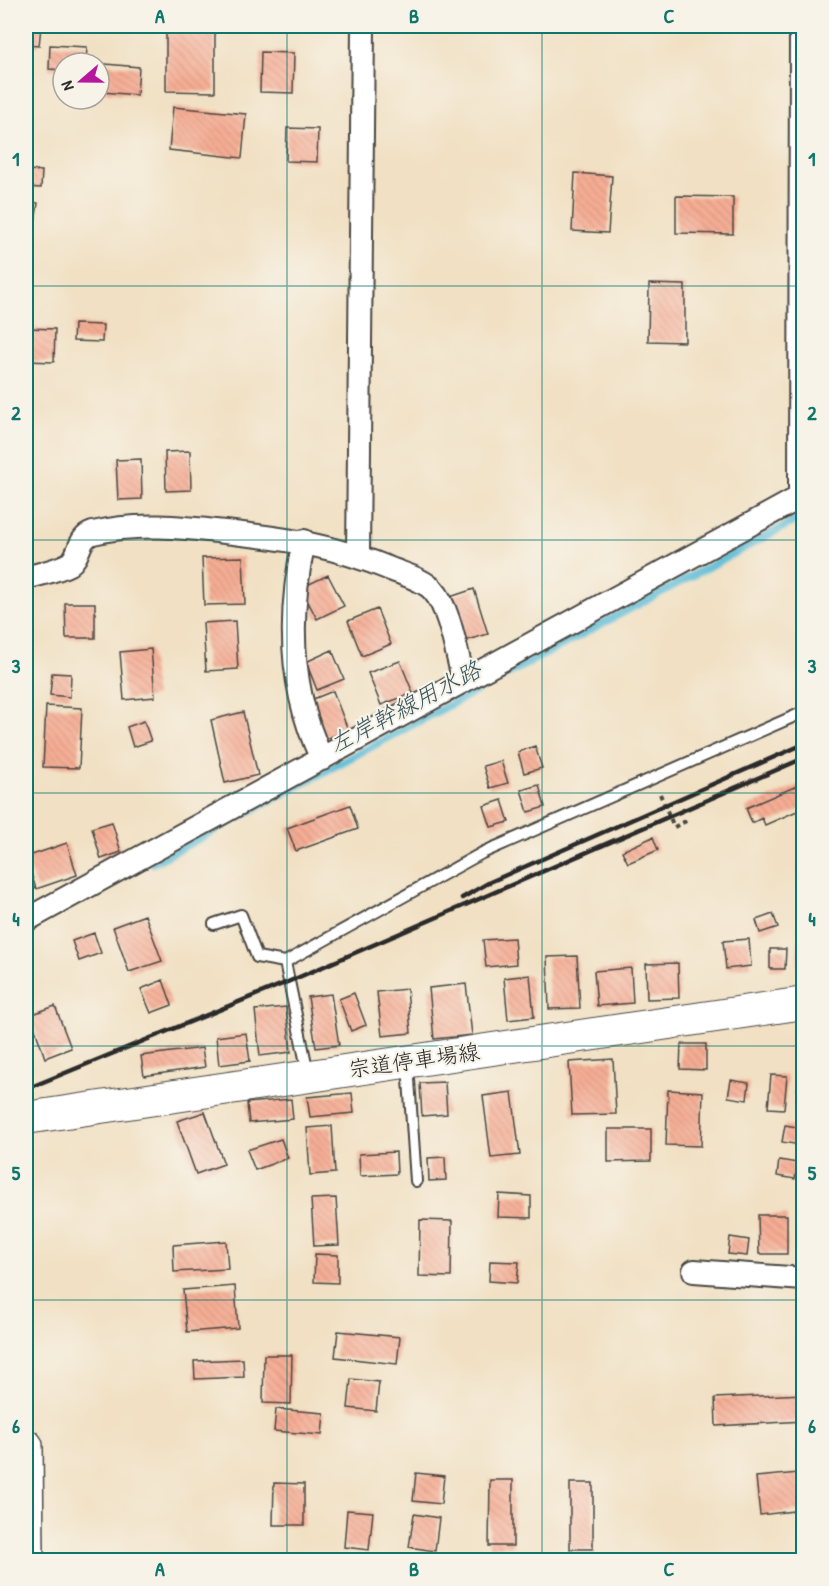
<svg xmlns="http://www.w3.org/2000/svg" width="829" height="1586" viewBox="0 0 829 1586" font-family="'Patrick Hand','Klee One',sans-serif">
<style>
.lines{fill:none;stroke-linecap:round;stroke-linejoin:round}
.stream{stroke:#58bcd7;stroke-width:8}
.building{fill:url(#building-back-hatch)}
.service-casing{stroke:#494642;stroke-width:14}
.minor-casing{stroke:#494642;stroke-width:26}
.secondary-casing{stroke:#494642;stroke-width:34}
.primary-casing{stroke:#494642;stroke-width:36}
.path{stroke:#494642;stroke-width:4;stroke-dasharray:4.5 4.5;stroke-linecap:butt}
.service{stroke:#fff;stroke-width:10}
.minor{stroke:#fff;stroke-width:22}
.secondary{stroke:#fff;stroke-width:32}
.primary{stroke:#fff;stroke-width:33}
.rail{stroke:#2b2b2b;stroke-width:4.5}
.grid{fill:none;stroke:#0f766e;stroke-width:1.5;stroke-opacity:0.55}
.labels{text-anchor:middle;stroke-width:4.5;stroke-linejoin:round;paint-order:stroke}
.street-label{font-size:22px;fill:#2b2b2b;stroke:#f7f3e8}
.water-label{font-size:24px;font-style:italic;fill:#38565f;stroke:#f7f3e8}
.neatline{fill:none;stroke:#0f766e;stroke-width:2}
.grid-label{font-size:20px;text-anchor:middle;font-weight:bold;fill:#0f766e}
</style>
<defs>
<pattern id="building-back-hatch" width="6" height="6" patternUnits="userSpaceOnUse" patternTransform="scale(1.5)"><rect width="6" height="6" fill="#f6ad94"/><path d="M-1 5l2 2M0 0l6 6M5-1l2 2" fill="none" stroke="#d39580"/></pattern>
</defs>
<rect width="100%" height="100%" fill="#f7f3e8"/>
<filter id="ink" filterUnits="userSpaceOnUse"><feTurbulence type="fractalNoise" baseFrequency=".0167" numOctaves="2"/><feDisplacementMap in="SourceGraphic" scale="12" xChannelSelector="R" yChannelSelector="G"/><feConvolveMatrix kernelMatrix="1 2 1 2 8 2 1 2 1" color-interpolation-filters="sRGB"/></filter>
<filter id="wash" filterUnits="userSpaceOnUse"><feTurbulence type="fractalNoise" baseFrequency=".008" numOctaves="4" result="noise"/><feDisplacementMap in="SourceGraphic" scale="24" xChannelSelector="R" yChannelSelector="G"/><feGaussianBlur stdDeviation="1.35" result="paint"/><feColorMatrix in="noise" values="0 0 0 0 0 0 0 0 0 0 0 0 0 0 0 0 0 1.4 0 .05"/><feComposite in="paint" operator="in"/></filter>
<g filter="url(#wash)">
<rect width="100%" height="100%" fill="#f1e0c3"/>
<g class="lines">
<path class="stream" d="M153,863L804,516"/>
</g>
<g id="blocks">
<path class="building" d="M26,26H41L39,46L26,45Z
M166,26H215V92L166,91Z
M50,45L87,47L86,63H63V70L49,69Z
M261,52L294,53L293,93L260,92Z
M105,64L139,67L137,95L103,92Z
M173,107L246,114L242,158L169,150Z
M287,128L318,129L317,162L286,161Z
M26,170L42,171L41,188L26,187Z
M575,173L612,176L608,233L572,231Z
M676,196L733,197V234L676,233Z
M26,201L38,203L34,228L26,227Z
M26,250H33L30,292H26Z
M649,284L685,285V342L648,341Z
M74,324L103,325L102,342L73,341Z
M26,328L55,329L54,362L26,361Z
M190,451L191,490L166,491L165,452Z
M141,459L142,499L118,500L116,460Z
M243,557L245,604L204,605L202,558Z
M328,575L344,606L317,619L301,588Z
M474,589L488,634L461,642L447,598Z
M65,603H95V638H66Z
M377,609L391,644L362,656L348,621Z
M235,621L238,669L206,671L203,623Z
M151,649L155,697L124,700L120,652Z
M332,650L344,679L317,690L306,662Z
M400,661L413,693L381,705L368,673Z
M52,673L71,674L70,697L50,695Z
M333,691L348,730L326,739L311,700Z
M46,706L82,708L79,768L43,767Z
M243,712L258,775L225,783L211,720Z
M144,721L151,741L133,747L127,727Z
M535,746L542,768L524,773L518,752Z
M501,761L508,783L490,788L483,766Z
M801,784L804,808L765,825L762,818L752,823L746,808Z
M539,785L545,807L528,812L521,790Z
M502,800L509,822L491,827L484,806Z
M350,805L358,829L296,851L287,828Z
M112,822L121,852L101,859L92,828Z
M653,837L658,850L628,863L622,851Z
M67,843L77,875L36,889L26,857Z
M773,914L778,927L760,933L756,920Z
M145,915L162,961L129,972L113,927Z
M94,933L101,953L79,961L72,941Z
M514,938L516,964L486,967L483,940Z
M749,939L751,966L726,969L723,941Z
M798,941H804V979H798Z
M770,949H786L785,969H770Z
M577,956L580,1008L549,1009L547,957Z
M678,963L679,998L647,999L646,964Z
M631,968L633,1003L597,1006L594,971Z
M530,975L534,1017L508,1020L504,978Z
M163,980L172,1005L151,1013L141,989Z
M466,984L472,1035L434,1039L429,988Z
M407,989L411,1033L382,1036L377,992Z
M354,993L366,1025L351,1031L339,999Z
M331,994L339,1045L316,1048L308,997Z
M55,1006L71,1048L45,1058L30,1015Z
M286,1007L291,1052L260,1056L255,1010Z
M246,1033L250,1061L219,1065L216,1037Z
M681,1044H706V1070L680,1069Z
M202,1048L205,1067L144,1076L141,1056Z
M613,1059L616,1114L572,1115L569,1062Z
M799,1073H804V1106H796Z
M771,1075L787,1076L784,1109L768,1108Z
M731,1080L749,1083L747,1100L728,1097Z
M445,1082L447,1114L422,1116L420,1083Z
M668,1090L703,1092L701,1146L666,1145Z
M512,1092L520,1155L491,1158L483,1096Z
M352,1093L354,1113L310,1117L307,1097Z
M291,1099L293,1119L249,1123L247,1103Z
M205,1112L224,1164L196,1174L177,1121Z
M785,1125L803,1128L800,1145L782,1142Z
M332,1126L335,1173L310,1175L307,1128Z
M608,1129H651V1161L608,1162Z
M281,1139L288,1158L255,1170L247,1150Z
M396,1152L397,1174L360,1176L359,1154Z
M445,1157L446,1180L429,1181L428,1158Z
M779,1160L798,1163L795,1179L777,1176Z
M499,1194L531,1196V1218L498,1217Z
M336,1198L339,1245L314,1246L311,1199Z
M758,1215H787V1254H759Z
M420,1220L452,1221L451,1277L419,1276Z
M730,1237L749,1240L747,1256L728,1254Z
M226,1241L228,1269L174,1272L173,1245Z
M315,1254L338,1255V1283L314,1282Z
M490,1261L519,1262L517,1283L489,1281Z
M235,1286L238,1328L187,1332L183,1290Z
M338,1331L400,1337L397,1364L335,1357Z
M264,1355H292L291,1404L263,1403Z
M243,1359L244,1377L195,1379L194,1361Z
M351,1379L379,1382L376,1411L348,1408Z
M804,1394V1421L716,1426L715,1398Z
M276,1409L324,1413L322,1435L274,1431Z
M416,1473L444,1476L441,1504L413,1501Z
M799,1473L802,1510L760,1515L756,1477Z
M490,1480H513V1546H489Z
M274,1483L304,1484V1525H273Z
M570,1483H593V1549H570Z
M347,1510L373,1512L369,1550L344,1547Z
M414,1514L439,1518L435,1551L409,1547Z"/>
</g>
</g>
<g filter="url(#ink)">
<use href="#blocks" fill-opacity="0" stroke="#494642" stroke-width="1.5"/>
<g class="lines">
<g class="service-casing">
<path id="service" d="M214,924L241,915L257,957L285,962L482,853L804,712
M285,962L308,1073
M408,1065L416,1181"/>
</g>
<g class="minor-casing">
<path id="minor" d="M800,496L801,26
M304,541C288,614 289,690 322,759
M358,555L363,26
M26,578C39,574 56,571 69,564C81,556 77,538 93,533C136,522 182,527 225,532C288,539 333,545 393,570C406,575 424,580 433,590C450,608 457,657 464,681
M26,920L804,495
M694,1271L804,1279"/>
</g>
<g class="secondary-casing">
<path id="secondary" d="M26,1118L804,1003"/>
</g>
<g class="primary-casing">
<path id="primary" d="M26,1446L27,1560"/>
</g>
<path class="path" d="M660,794L674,827L688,820"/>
<use href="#service" class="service"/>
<use href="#minor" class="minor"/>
<use href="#secondary" class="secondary"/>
<use href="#primary" class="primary"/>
<path class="rail" d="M462,898L490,882L804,744
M26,1089L290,981L804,758"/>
</g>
</g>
<path class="grid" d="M287,26V1560M542,26V1560M26,286H804M26,540H804M26,793H804M26,1046H804M26,1300H804"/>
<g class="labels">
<g class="street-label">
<text transform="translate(414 1060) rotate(-8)" y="8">宗道停車場線</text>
</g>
<g class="water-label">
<text transform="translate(405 707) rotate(-28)" y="8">左岸幹線用水路</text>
</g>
</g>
<rect width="829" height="1586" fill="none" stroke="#f7f3e8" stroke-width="66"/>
<g transform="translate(81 81) rotate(250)"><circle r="28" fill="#f7f3e8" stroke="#a5a39c" stroke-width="1.5"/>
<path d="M0-4.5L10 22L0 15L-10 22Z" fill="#b5179e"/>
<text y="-9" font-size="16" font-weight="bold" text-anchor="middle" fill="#2b2b2b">N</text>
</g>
<rect x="33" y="33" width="763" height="1520" class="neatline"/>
<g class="grid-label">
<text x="160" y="23">A</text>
<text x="414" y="23">B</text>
<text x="669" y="23">C</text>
<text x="16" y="166">1</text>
<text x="812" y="166">1</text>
<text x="16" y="420">2</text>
<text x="812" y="420">2</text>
<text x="16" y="673">3</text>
<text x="812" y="673">3</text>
<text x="16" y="926">4</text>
<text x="812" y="926">4</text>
<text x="16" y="1180">5</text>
<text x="812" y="1180">5</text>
<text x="16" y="1433">6</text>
<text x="812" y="1433">6</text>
<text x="160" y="1576">A</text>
<text x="414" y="1576">B</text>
<text x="669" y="1576">C</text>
</g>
</svg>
